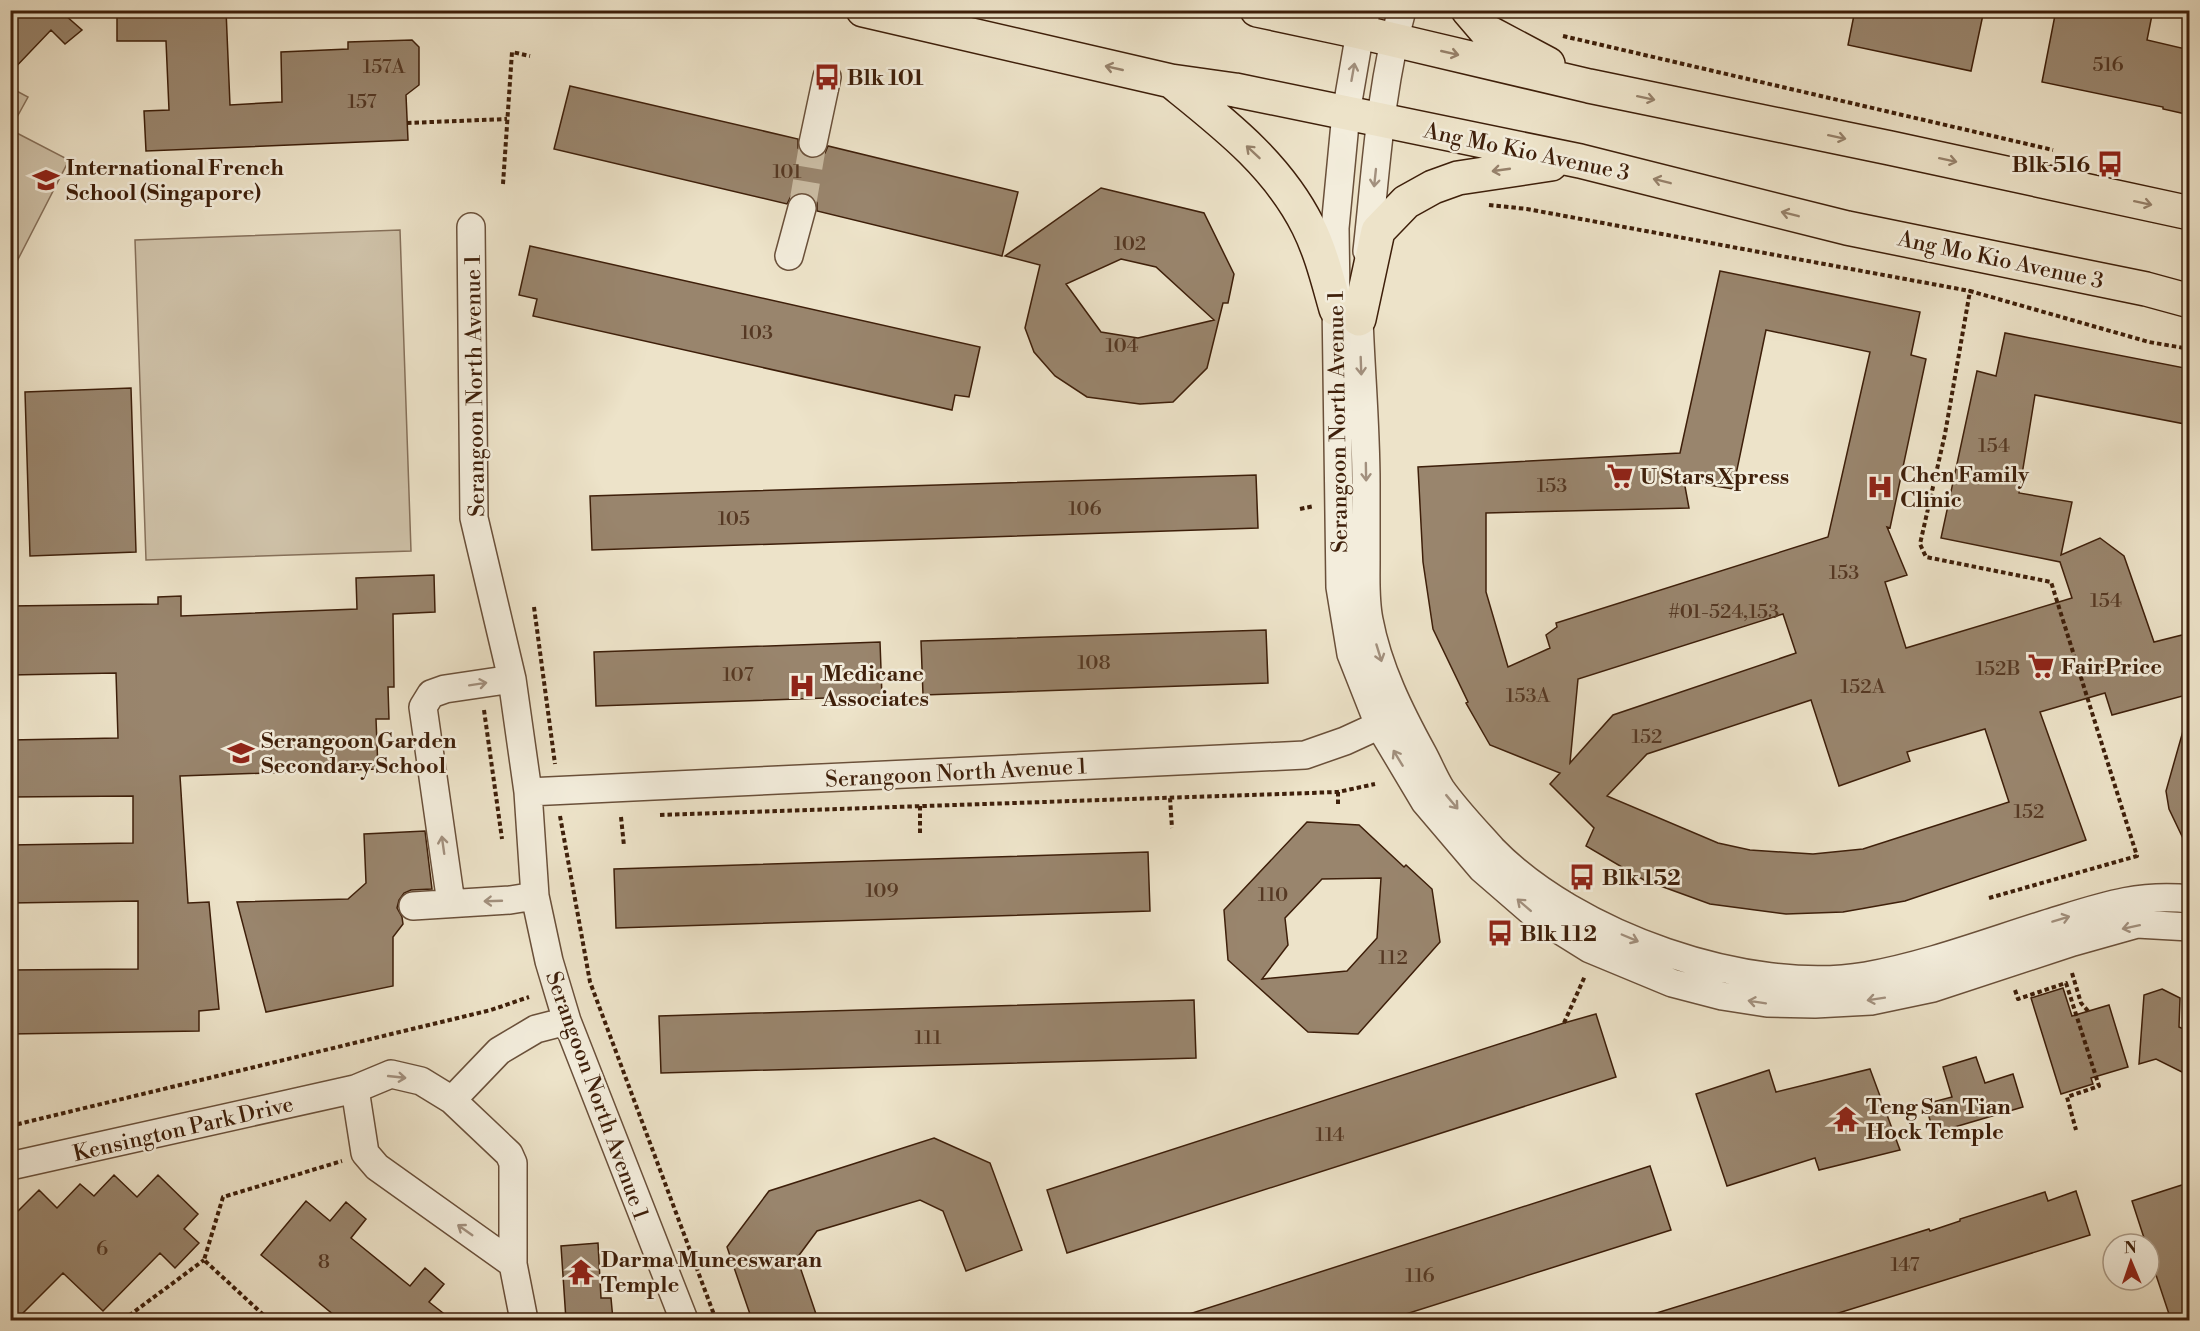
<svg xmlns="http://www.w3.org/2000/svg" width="2200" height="1331" viewBox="0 0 2200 1331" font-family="'Libre Bodoni',serif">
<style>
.green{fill:#cfc2a9;stroke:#86705a;stroke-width:1.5}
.building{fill:#99856d;stroke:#3e1f0a;stroke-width:1.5;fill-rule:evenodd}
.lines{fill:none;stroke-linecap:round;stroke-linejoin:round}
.minor-tunnel{stroke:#cabca3;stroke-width:27;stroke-dasharray:27 14;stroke-linecap:butt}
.minor-casing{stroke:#6a503a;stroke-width:30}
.highway-casing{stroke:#3e1f0a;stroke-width:36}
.path{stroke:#3e1f0a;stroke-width:4;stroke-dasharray:4.5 3;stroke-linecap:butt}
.minor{stroke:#f3eddc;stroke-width:27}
.highway{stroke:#ede3c9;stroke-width:33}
.oneway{stroke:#96816a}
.oneway2{stroke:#a2907e}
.labels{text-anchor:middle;stroke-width:5;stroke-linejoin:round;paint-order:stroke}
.number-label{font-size:20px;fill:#553823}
.poi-label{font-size:22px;font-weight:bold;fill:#3e1f0a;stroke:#f3eddc;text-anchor:start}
.street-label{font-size:22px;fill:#3e1f0a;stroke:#f3eddc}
</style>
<rect width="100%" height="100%" fill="#ede3c9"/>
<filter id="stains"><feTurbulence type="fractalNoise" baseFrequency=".00333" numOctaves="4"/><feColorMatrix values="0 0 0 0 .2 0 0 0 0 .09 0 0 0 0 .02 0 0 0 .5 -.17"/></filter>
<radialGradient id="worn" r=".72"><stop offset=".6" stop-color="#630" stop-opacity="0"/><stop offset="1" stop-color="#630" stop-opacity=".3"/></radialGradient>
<path class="green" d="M11,88L28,97L11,128Z
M11,130L69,160L11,273Z
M400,230L411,551L146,560L135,240Z"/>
<path class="building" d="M10,10H70L65,15L82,30L65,44L51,30L10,73Z
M117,10H226L230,105L282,102L281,52L348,49V42L412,40L419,47V85L406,95L408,140L146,151L144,111L169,110L166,41H117Z
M1855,10H1984L1971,71L1848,45Z
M2056,10H2153L2147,40L2190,50V115L2163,109V107L2042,82Z
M570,86L798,139V148L802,154L809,158H818L825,153L828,146L1018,192L1002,256L817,211V203L814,197L806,193H799L791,196L787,204L554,149Z
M1101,188L1204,213L1234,274L1228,303H1223L1207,368L1173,402L1140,404L1087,397L1055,376L1034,352L1025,328L1040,265L1005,256ZM1121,259L1156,267L1214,320L1138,338L1101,332L1066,284Z
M530,246L980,347L969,397L955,395L952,410L533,316L537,299L519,295Z
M1720,271L1920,312L1911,355L1926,359L1890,528L1887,527L1907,575L1885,582L1906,648L2072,598L2060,562L1941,538L1977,371L1996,376L2005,333L2190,369V425L2035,395L2019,493L2072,502L2061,555L2100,538L2124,556L2154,642L2190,633V694L2112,715L2105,693L2040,712L2086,840L1905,901L1843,912L1786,914L1710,904L1644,880L1586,846L1594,828L1550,784L1560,773L1490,745L1466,703L1468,702L1433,629L1423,562L1418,467L1680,453ZM1766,330L1870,352L1828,537L1556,623L1557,627L1546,635L1550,648L1508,667L1486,592V513L1689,508L1684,481L1733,489ZM1783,614L1796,653L1613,715L1570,763L1578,679ZM1811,700L1839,786L1910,761L1907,752L1985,729L2009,802L1863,849L1813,854L1750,850L1718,843L1607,796L1647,754Z
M131,388L136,552L30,556L25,392Z
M1256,475L1258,528L592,550L590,496Z
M434,575L435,612L393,614L394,687H388L389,719H376L378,769L180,776L188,903L209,902L219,1009L199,1011V1031L10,1034V970L138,969V901L10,903V845L133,843V796L10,797V740L118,738L116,673L10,675V606L158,604V597L181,596V616L357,609L356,578Z
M1266,630L1268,683L923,695L921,641Z
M880,642L882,696L596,706L594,652Z
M2183,731L2190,732V853L2169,809L2166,791Z
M1307,822L1359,825L1404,867L1406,865L1432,889L1440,942L1358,1034L1308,1032L1228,960L1224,910ZM1381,878L1377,938L1347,971L1262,979L1288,945L1285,918L1322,879Z
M425,831L432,889L411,890L404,893L399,900L397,908L402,917L403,924L393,937V986L266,1012L237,902L348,899L366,883L364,834Z
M1148,852L1150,911L616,928L614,869Z
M2063,988L2072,1016L2109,1005L2128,1067L2091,1078L2093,1084L2061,1094L2031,998Z
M2162,989L2180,998L2179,1027L2190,1032V1076L2156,1059L2139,1064L2144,995Z
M1194,1000L1196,1058L661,1073L659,1016Z
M1596,1014L1616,1077L1067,1253L1047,1190L1564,1023Z
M1976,1057L1985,1083L2013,1074L2023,1107L1934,1133L1925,1104L1952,1097L1943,1067Z
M1870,1069L1900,1150L1819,1170L1815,1158L1727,1186L1696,1094L1769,1070L1776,1092Z
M934,1138L990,1163L1022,1250L966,1271L943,1211L920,1200L817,1231L797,1258L816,1314L797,1320H752L727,1247L769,1191Z
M1650,1166L1671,1230L1387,1320H1184L1183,1316Z
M114,1175L137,1197L158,1175L198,1214L184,1229L199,1243L175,1268L160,1253L103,1311L63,1273L16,1320H10V1219L39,1190L57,1208L80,1184L94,1196Z
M2185,1184L2190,1197V1320H2171L2149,1254V1244H2146L2132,1201Z
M2076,1191L2090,1235L1816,1320H1651L1650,1315L1929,1229L1930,1231L1960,1221V1219L2045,1192L2048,1201Z
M306,1201L330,1221L346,1202L366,1219L351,1238L410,1286L425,1268L444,1284L429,1302L452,1320H340L261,1255Z
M598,1243L601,1298H611L613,1320H566L561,1246Z"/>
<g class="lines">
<path class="minor-tunnel" d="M802,208L813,143"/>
<g class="minor-casing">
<path id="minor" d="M1367,10L1360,32L1346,113L1335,228L1340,587L1351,654L1379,725L1425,802L1482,869L1534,914L1590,949L1672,983L1722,996L1767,1003L1815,1004L1871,1001L1933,988L2073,942L2137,924L2190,927
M813,143L827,77
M471,227L474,518L512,679L528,792L535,896L549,961L567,1021L684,1320
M1367,251C1376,171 1380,88 1402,10
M789,256L802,208
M1361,298L1359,319C1361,373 1366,428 1366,483C1366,509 1366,535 1366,561C1366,581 1365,601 1369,620C1378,668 1400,712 1423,754C1429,765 1434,778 1441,789C1455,809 1476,831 1492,849C1575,935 1748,996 1866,976C1928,965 1988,942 2049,923C2098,908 2137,893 2190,899
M528,792L1305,755L1345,741L1395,718
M451,903L423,707L431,694L445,689L512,679
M413,906L510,900L535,896
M452,1100L499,1051L536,1029L567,1021
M10,1166L355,1089
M513,1264L377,1167L365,1153L355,1089L391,1074L421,1081L452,1100L509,1154L513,1163V1264L524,1320"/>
</g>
<g class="highway-casing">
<path id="highway" d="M863,10L1171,81L1235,90L1580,161L1847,228L2146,289L2190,301
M1257,10L1360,32L1589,86L1890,148L2190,213
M1468,10L1486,31L1548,64
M1171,81C1223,123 1277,164 1308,226C1321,252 1328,281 1336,309
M1359,319L1378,231L1406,202L1433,187L1458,178L1551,164"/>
</g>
<path class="path" d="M599,10L613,14L614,10
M1563,36L2053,150
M407,123L507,119
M503,184L512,52L530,56
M1489,205L1527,209L1970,291
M1300,509L1314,506
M534,607L555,764
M484,710L502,839
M1338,792V806
M1170,798L1172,828
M920,806V835
M660,815L1338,792L1375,784
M560,816L590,982L716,1320
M621,817L624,846
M1989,898L2137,856L2051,582L1926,557L1920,544L1945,434L1970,291L2149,342L2190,349
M2072,973L2081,1003L2088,1011
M2015,990L2018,999L2066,983L2099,1086L2067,1097L2076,1130
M1564,1023L1585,976
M10,1126L491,1010L529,997
M123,1320L204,1260
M269,1320L204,1260L223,1197L342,1161"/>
<use href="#minor" class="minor"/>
<use href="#highway" class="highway"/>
</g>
<defs><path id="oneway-shaft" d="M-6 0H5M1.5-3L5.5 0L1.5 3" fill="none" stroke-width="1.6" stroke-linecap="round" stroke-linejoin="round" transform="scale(1.5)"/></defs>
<g class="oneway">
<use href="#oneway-shaft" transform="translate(1450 53) rotate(13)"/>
<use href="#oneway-shaft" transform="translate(1114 68) rotate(-167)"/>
<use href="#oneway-shaft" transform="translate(1646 98) rotate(12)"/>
<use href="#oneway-shaft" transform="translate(1837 137) rotate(12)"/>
<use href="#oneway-shaft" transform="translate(1253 152) rotate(-137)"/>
<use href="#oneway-shaft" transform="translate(1948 160) rotate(12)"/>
<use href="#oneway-shaft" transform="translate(1501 170) rotate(172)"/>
<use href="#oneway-shaft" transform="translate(1662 181) rotate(-166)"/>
<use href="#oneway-shaft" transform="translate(2143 203) rotate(12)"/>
<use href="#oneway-shaft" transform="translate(1790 214) rotate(-166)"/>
</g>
<g class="oneway2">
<use href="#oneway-shaft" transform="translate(1353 72) rotate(-80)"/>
<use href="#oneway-shaft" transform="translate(1375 178) rotate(96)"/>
<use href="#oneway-shaft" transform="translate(1361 366) rotate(88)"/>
<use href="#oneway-shaft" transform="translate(1366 472) rotate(89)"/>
<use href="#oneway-shaft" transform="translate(1379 653) rotate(73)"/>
<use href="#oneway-shaft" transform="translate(478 684) rotate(-9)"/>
<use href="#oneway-shaft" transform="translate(1398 758) rotate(-121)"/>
<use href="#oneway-shaft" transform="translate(1452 802) rotate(50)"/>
<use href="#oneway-shaft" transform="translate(443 845) rotate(-98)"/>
<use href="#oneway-shaft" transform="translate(493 901) rotate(178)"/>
<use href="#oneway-shaft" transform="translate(1524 905) rotate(-139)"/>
<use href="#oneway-shaft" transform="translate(2061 919) rotate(-17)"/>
<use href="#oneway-shaft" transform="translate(2131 927) rotate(168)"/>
<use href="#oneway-shaft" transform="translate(1630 938) rotate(23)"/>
<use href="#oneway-shaft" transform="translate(1876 999) rotate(171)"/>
<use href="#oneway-shaft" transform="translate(1757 1002) rotate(-171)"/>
<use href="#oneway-shaft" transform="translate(397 1077) rotate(6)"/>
<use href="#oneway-shaft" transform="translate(465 1230) rotate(-145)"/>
</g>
<defs>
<g id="bus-bare" transform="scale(2.07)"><path d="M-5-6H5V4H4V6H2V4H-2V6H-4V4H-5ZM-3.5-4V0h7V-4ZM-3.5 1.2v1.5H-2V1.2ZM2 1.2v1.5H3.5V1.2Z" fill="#8f2418" stroke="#f3eddc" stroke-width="2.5" paint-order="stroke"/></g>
<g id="school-bare" transform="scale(2.07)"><path d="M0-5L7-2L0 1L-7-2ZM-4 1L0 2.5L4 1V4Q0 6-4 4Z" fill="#8f2418" stroke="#f3eddc" stroke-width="2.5" paint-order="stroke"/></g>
<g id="supermarket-bare" transform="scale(2.07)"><path d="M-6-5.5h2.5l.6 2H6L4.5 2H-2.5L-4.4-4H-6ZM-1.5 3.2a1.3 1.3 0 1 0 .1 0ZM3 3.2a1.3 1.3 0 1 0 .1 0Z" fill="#8f2418" stroke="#f3eddc" stroke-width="2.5" paint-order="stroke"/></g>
<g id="hospital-bare" transform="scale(2.07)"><path d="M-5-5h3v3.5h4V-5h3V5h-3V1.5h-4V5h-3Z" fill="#8f2418" stroke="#f3eddc" stroke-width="2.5" paint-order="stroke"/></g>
<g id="temple-bare" transform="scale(2.07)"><path d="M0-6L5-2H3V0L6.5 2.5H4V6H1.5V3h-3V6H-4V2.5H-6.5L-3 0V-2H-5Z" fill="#8f2418" stroke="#f3eddc" stroke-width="2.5" paint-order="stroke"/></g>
</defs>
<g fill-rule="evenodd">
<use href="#bus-bare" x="827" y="77"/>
<use href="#bus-bare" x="2110" y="164"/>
<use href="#school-bare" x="46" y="180"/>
<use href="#supermarket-bare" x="1620" y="476"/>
<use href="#hospital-bare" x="1880" y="487"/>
<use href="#supermarket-bare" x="2041" y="666"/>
<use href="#hospital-bare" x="802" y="686"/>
<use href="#school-bare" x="241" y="753"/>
<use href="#bus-bare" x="1582" y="877"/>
<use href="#bus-bare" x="1500" y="933"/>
<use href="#temple-bare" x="1846" y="1119"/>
<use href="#temple-bare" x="581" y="1272"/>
</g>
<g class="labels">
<g class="number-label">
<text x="2108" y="71">516</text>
<text x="384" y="73">157A</text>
<text x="362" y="108">157</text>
<text x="787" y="178">101</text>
<text x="1130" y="250">102</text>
<text x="757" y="339">103</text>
<text x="1122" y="352">104</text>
<text x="1994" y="452">154</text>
<text x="1552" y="492">153</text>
<text x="1085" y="515">106</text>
<text x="734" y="525">105</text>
<text x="1844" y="579">153</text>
<text x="2106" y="607">154</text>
<text x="1724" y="618">#01-524,153</text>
<text x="1094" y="669">108</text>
<text x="1998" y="675">152B</text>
<text x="738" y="681">107</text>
<text x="1863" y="693">152A</text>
<text x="1528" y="702">153A</text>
<text x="1647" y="743">152</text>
<text x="2029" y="818">152</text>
<text x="882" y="897">109</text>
<text x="1273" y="901">110</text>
<text x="1393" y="964">112</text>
<text x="928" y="1044">111</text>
<text x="1330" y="1141">114</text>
<text x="102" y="1255">6</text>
<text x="324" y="1268">8</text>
<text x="1905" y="1271">147</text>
<text x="1420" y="1282">116</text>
</g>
<g class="poi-label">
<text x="847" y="85">Blk 101</text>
<text x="2090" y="172" text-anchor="end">Blk 516</text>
<text x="66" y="175">International French<tspan x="66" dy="25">School (Singapore)</tspan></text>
<text x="1900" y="482">Chen Family<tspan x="1900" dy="25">Clinic</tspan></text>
<text x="1640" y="484">U Stars Xpress</text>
<text x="2061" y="674">FairPrice</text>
<text x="822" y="681">Medicane<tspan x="822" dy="25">Associates</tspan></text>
<text x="261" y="748">Serangoon Garden<tspan x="261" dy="25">Secondary School</tspan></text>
<text x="1602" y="885">Blk 152</text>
<text x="1520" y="941">Blk 112</text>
<text x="1866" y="1114">Teng San Tian<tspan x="1866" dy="25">Hock Temple</tspan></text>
<text x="601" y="1267">Darma Muneeswaran<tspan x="601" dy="25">Temple</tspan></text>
</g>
<g class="street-label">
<text transform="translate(1527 151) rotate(12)" y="8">Ang Mo Kio Avenue 3</text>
<text transform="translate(2001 259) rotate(12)" y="8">Ang Mo Kio Avenue 3</text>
<text transform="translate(474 386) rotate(-91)" y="8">Serangoon North Avenue 1</text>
<text transform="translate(1337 422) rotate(-91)" y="8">Serangoon North Avenue 1</text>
<text transform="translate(956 772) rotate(-3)" y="8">Serangoon North Avenue 1</text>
<text transform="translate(598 1095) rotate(70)" y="8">Serangoon North Avenue 1</text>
<text transform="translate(183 1128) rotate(-13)" y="8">Kensington Park Drive</text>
</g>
</g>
<rect width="2200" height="1331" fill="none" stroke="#ede3c9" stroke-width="36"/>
<rect x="12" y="12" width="2176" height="1307" fill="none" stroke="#3e1f0a" stroke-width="3"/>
<rect x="18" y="18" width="2164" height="1295" fill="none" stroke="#3e1f0a" stroke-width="1.5"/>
<g transform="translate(2131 1262) rotate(358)"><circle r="28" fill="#f3eddc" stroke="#ab9b88" stroke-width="1.5"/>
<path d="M0-4.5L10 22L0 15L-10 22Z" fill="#8f2418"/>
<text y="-9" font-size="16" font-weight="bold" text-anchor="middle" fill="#3e1f0a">N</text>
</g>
<rect width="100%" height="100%" filter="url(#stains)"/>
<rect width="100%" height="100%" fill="url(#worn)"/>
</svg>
